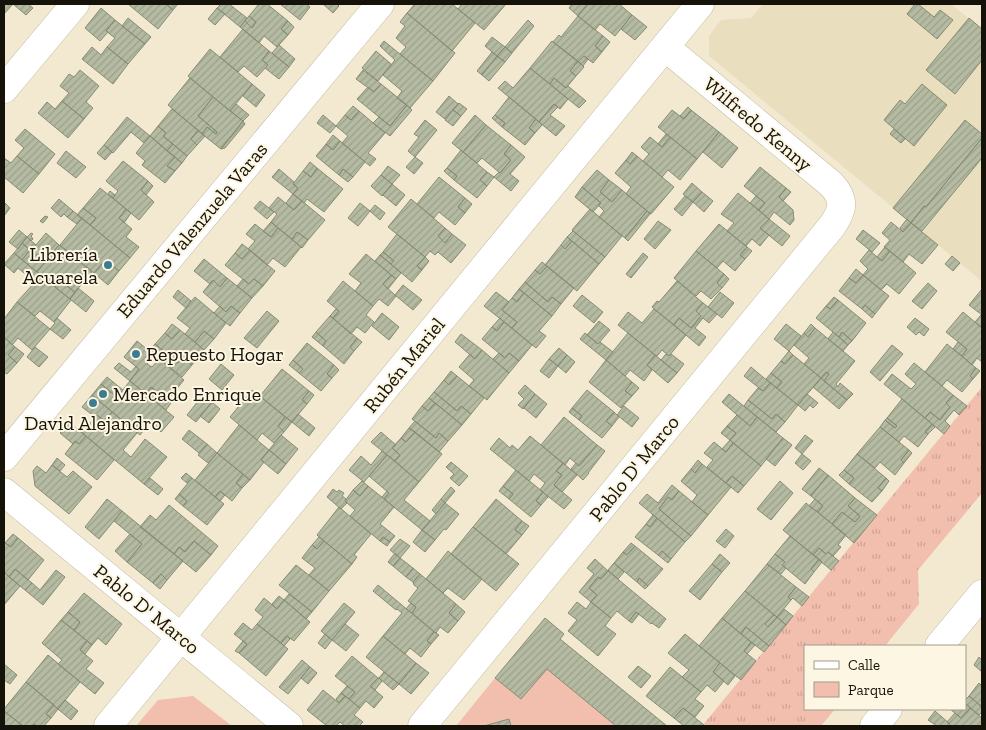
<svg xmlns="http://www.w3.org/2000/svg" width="986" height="730" viewBox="0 0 986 730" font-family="'Zilla Slab',serif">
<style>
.built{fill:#e9debd}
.grass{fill:url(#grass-tufts)}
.green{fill:#f2beae}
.building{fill:url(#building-hatch);stroke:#868c74}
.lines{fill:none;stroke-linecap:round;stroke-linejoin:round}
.minor-casing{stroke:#c4bca4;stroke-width:29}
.minor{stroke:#fff;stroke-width:28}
.poi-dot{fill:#3d7b91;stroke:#fdf6e2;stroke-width:2}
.labels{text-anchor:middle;stroke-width:4;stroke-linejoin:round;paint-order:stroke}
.street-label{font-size:20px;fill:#151209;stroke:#fdf6e2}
.poi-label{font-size:20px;fill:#151209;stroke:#fdf6e2;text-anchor:start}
</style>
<defs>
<pattern id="grass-tufts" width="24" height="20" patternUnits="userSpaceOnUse" patternTransform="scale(1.25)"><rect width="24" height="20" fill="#f2beae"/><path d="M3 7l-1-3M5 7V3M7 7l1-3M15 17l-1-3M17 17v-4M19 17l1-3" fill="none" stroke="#cfa294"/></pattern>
<pattern id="building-hatch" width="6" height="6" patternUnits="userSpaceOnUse" patternTransform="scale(1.25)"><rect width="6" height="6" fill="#b5bba2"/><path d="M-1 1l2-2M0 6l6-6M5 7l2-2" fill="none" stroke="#9ba08a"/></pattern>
</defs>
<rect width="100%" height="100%" fill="#f2e9d0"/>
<path class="built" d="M763,4H951L982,29V281L709,56V36L721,20L751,18Z"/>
<path class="grass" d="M982,387V493L918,570L919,604L885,646H805V709H835L821,726H702Z"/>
<path class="green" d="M547,669L616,726H511L509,720L484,726H456L495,678L521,699Z
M193,696L232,726H136L158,700Z"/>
<path class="building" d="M4,4H13L4,14Z
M13,4H28L33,8L26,15Z
M128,4H166L173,10L158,29Z
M166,4H178L173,10Z
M221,4H229L247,18L240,27L217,8Z
M259,4H267L288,21L281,29L288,35L277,47L264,36L259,43L240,27L245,21L252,28L256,22L249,16Z
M280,4H306L310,7L300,20Z
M323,4H337L339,6L333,13Z
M415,4H452L475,23L452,51L407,13Z
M462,4H506L484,30L458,9Z
M572,4H586L587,5L578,16L569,8Z
M586,4H619L632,15L615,36L600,24L595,30L578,16L587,5Z
M915,4H918L934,17L940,10L953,20L937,39L907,14Z
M101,8L115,20L106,31L108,32L100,41L85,28Z
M217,8L225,14L215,25L208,19Z
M407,13L455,53L433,81L400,54L406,47L396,38L405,26L400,22Z
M632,15L647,27L635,40L621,29Z
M249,16L256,22L252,28L245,21Z
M578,16L603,36L595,46L602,52L593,63L584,56L578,62L553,42L559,35L561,37Z
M128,18L151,37L145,44L122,26Z
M969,18L982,29V60L955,94L926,70Z
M115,20L145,44L128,64L107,47L115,38L106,31Z
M528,20L534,26L512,53L505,47Z
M288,21L294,27L288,35L281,29Z
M243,29L269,51L262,60L268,65L257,77L244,66L238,72L220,57Z
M603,36L610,42L602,52L595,46Z
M492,37L505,47L497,56L485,46Z
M384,41L433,81L410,108L397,98L402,91L383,75L395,60L380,46Z
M552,41L578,61L570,71L576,76L566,88L554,78L550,84L530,68Z
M279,45L295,59L289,67L272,53Z
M92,47L101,55L107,47L128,64L113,84L82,59Z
M505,47L512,53L505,62L497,56Z
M210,49L252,84L230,111L188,76Z
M269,51L289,67L279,79L265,68L268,65L262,60Z
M376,51L391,64L378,81L362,68Z
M492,52L497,56L482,75L477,71Z
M497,56L505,62L489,81L482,75Z
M584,56L588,59L583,66L578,62Z
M578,61L584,67L576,76L570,71Z
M530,68L568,99L560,109L554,104L539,122L498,88L505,81L513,88Z
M80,70L99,86L86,102L93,108L84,119L62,101L69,93L60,86L69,74L74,77Z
M363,70L381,84L374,92L356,79Z
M190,78L213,97L198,116L217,132L216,134L207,127L202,134L168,105Z
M554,78L566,88L568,86L586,101L579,108L550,84Z
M252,84L265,95L256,107L243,96Z
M381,84L407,105L390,126L357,99L368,87L374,92Z
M922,84L947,105L914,146L884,120L900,100L905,104Z
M449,96L458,104L445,119L436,112Z
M213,97L243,121L221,149L202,134L207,127L216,134L217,132L198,116Z
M509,97L536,119L529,128L535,133L525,145L502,127L505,123L495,115Z
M62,101L84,119L68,138L38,113L47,102L55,109Z
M459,103L467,109L461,116L453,110Z
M236,104L249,115L243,121L230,111Z
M554,104L558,107L550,115L565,126L556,136L539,122Z
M407,105L412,110L390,136L373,123L379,117L390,126Z
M353,106L359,111L351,120L345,115Z
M688,107L691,110L684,119L680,116Z
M172,109L198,130L191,139L197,145L187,156L163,136L166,133L158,126Z
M453,110L461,116L453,126L445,120Z
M672,110L684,119L691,110L719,132L697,159L658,127Z
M359,111L385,133L368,153L376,159L370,166L342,143L348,136L336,126L345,115L351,120Z
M323,115L336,126L330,133L317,123Z
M475,115L486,125L463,152L452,143Z
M495,115L505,123L502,127L492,118Z
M127,117L150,136L144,143L131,132L113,153L104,145Z
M536,119L542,125L535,133L529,128Z
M425,120L437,130L415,157L408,151L419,137L414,134Z
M965,120L982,134V138L926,207L924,206L911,223L893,208Z
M243,121L245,124L225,148L221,149Z
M486,125L511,145L504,154L511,160L500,173L482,158L477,163L463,152Z
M158,126L166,133L163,136L173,144L167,151L150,136Z
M25,129L55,154L39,174L17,156L24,148L15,140Z
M894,129L905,139L901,143L890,134Z
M198,130L205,136L197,145L191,139Z
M719,132L738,148L722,168L703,152Z
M666,134L670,137L662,147L658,144Z
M333,135L340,141L333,150L326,144Z
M150,136L175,157L167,166L175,171L165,183L142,165L145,161L136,153Z
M650,137L662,147L670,137L697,159L680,180L668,170L662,177L643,161L649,154L641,147Z
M982,138V158L922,231L911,223L924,206L926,207Z
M340,141L365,162L353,177L343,169L339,175L316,156L326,144L333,150Z
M173,144L187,156L182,163L167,151Z
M104,145L112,152L105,160L97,153Z
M511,145L525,157L510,174L519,181L511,191L494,177L499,172L500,173L511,160L504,154Z
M461,150L487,172L480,180L487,186L477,198L454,180L457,176L447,168Z
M66,151L86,167L76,178L57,163Z
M632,152L637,156L630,164L626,160Z
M17,156L39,174L23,193L4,177V158L11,163Z
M637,156L674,187L651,214L626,194L631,187L615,173L626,160L630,164Z
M175,157L182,163L175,171L167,166Z
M415,157L423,163L414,174L406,167Z
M123,161L148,181L141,190L154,202L139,220L113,198L118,191L106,181Z
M310,162L317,168L311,177L303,171Z
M388,166L400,175L392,184L381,175Z
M760,167L786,188L779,197L793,210L794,220L790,225L774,212L769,219L759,210L765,203L744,186Z
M317,168L343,189L324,212L307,199L304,203L293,194L298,188L293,184L303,171L311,177Z
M447,168L457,176L454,180L444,171Z
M279,169L294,182L293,184L298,188L293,194L272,177Z
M343,169L353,177L348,182L339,175Z
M597,170L609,180L600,192L612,202L622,190L647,211L625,238L599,217L604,211L598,205L601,203L582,187Z
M487,172L494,177L487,186L480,180Z
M381,175L392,184L382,196L371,186Z
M439,177L465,198L458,207L465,213L455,225L439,212L434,218L417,204Z
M609,180L622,190L612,202L600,192Z
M148,181L153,186L146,195L141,190Z
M692,183L702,192L693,202L683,194Z
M392,184L405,195L396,206L383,195Z
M582,187L601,203L593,212L575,197Z
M100,188L126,209L119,218L132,229L126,237L139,247L130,258L90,225L96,218L83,208Z
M786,188L791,192L783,201L779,197Z
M110,191L115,195L113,198L108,194Z
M702,192L713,201L704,212L693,202Z
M738,193L769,219L760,228L769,235L760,246L752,239L746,246L727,231L734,223L721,214Z
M293,194L302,201L294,210L286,203Z
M685,196L693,202L682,216L674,209Z
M756,196L765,203L759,210L750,203Z
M278,197L294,210L302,201L325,220L308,240L297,232L292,239L271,222L277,214L269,208Z
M465,198L472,204L465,213L458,207Z
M59,199L73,211L67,217L64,214L61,217L51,208Z
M411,199L445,228L438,236L445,243L452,234L466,245L451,263L438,252L435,255L430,251L425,257L388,227Z
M260,201L274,212L267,219L254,208Z
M4,202L10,208L4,216Z
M360,203L370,211L358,226L348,218Z
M375,205L385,213L380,220L370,211Z
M83,208L96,218L90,225L77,215Z
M126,209L131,213L124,223L119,218Z
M590,209L622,236L605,257L572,230Z
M73,211L82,218L77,224L67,217Z
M647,211L650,214L628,241L625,238Z
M45,216L48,217L43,223L40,221Z
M82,218L130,258L119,271L105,260L94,273L60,245Z
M769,219L790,236L782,246L760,228Z
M907,219L911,223L903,232L900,228Z
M658,221L671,230L655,249L644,239Z
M271,222L278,228L271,237L263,231Z
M891,222L903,232L911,223L938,245L922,264L909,254L903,262L884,247L890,240L882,233Z
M255,224L271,237L278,228L301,247L285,267L273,258L267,265L248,249L255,241L246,234Z
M719,224L747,247L740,255L745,259L735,271L723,261L717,268L696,251Z
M445,228L452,234L445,243L438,236Z
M19,230L27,237L18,249L9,242Z
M863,230L880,243L872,252L856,239Z
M573,231L605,257L599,264L567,237Z
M297,232L308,240L302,248L292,239Z
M31,233L33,234L31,236L33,239L31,241L27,237Z
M46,233L59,245L45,262L31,251Z
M397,234L425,257L417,266L422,270L412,282L391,264L394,261L383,252Z
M27,237L36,245L31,251L22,243Z
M567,237L572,241L565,249L561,245Z
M572,241L599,264L577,291L545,265L561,245L565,249Z
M22,243L30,250L22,260L14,253Z
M242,244L250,250L242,259L235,253Z
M59,245L92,272L75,292L60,280L55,287L37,272Z
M747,247L752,251L745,259L740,255Z
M885,247L890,251L882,261L877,257Z
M30,250L45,262L37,272L22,260Z
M250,250L275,271L263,286L254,279L249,284L225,265L235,253L242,259Z
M869,250L882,261L890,251L916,273L899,294L887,284L881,290L863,275L868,269L860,261Z
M696,251L724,274L717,283L722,288L711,299L701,291L696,296L674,278Z
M383,252L394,261L391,264L380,255Z
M14,253L71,300L54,322L40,311L35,316L17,302L35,282L18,268L14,273L4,264Z
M643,253L648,257L631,278L626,274Z
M366,254L391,275L383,284L396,296L388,306L379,299L373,306L355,291L361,283L349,274Z
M380,255L401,273L396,279L375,261Z
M952,256L960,263L953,271L945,264Z
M425,257L429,261L422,270L417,266Z
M204,259L227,278L220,287L213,280L210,284L194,271Z
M105,260L119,271L108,285L94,273Z
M542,262L547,266L540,274L535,270Z
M547,266L574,288L561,304L552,297L548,302L525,282L535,270L540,274Z
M856,269L863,275L856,283L849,278Z
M724,274L729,279L722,288L717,283Z
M391,275L396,279L388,289L383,284Z
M863,275L889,296L875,314L865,305L862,309L839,291L849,278L856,283Z
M227,278L252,298L240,313L231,306L226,312L203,292L213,280L220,287Z
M243,279L249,284L254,279L263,286L252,298L237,286Z
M60,280L75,293L70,299L55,287Z
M343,281L373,306L366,315L374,322L365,333L357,327L351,334L333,318L339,311L327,301Z
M677,281L703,303L696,311L701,316L691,328L679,318L674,325L652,307L657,301L659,302Z
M525,282L548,302L552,297L561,304L552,316L519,289Z
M928,283L937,291L922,309L912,301Z
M403,285L422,300L413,310L395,295Z
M78,288L94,301L86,312L70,299Z
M519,289L524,293L517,302L512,298Z
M982,289V315L969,305Z
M178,290L191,301L186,308L173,297Z
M496,292L509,302L502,310L517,322L512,328L484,306Z
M720,292L734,303L722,318L708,307Z
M524,293L552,316L539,331L546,336L536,348L512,328L517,322L502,310L512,298L517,302Z
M582,295L603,312L594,323L573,306Z
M195,297L226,323L214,339L204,331L195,342L185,334L190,328L177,318Z
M834,297L838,300L830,309L826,306Z
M838,300L866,323L852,341L842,332L839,337L816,318L826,306L830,309Z
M17,302L50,329L32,350L18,338L12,345L4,337V319Z
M703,303L717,314L709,323L703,318L695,328L706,337L699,346L674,325L679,318L691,328L701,316L696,311Z
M865,305L875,314L872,318L862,309Z
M220,306L226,312L231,306L240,313L230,326L214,313Z
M336,309L339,311L333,318L330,316Z
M654,309L686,335L669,356L662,350L657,356L655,355L618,325L628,312L642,323Z
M267,311L279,321L257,348L244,338Z
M963,312L982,328V341L981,342L982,343V362L977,358L972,365L962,356L967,349L946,332Z
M382,313L399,327L389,340L372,326Z
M981,315H982V328L975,322Z
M330,316L357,338L350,347L354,351L344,364L323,346L326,341L316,332Z
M57,318L71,330L63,339L50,329L55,323L54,322Z
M500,318L504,322L497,331L492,327Z
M915,318L929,329L924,336L919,332L916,335L907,327Z
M599,321L610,330L598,344L587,335Z
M504,322L532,345L519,361L509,353L505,358L482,339L492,327L497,331Z
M172,324L180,330L172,339L165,333Z
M786,324L801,336L789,351L774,339Z
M811,324L815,328L808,337L804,333Z
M815,328L855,361L836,384L838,387L840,383L853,394L847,400L824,381L829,374L826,372L821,378L804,364L809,358L794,345L804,333L808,337Z
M180,330L204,350L192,365L183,358L178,363L155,344L165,333L172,339Z
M204,331L214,339L204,350L195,342Z
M316,332L326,341L323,346L312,337Z
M833,332L848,345L843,351L828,339Z
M842,332L852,341L848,345L839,337Z
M585,333L598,344L600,342L613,352L606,360L580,339Z
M628,333L655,355L647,365L652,370L644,381L630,370L625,376L606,360Z
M461,334L482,350L475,359L455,342Z
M4,337L15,347L8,355L17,363L7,374L4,372Z
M357,338L362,342L354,351L350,347Z
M137,341L154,355L147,364L152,367L159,359L184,380L170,397L160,390L157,392L151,387L146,394L130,381L139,369L124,357Z
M958,342L967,349L962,356L953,349Z
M307,343L334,365L327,374L332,378L321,391L299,373L303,369L293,360Z
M155,344L178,363L183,358L192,365L182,377L149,351Z
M947,344L976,368L970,376L973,379L962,392L947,380L942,386L925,372Z
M892,345L903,354L880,381L870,372Z
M15,347L24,354L17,363L8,355Z
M35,347L48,357L39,367L27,357Z
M559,348L567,355L558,366L549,359Z
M482,350L509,373L487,400L469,386L474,380L459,367L470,354L475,359Z
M789,351L793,355L785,364L781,361Z
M499,353L505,358L509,353L519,361L509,373L493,359Z
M666,354L669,356L671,354L684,364L677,373L661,360Z
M567,355L575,362L566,373L558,366Z
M655,355L677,373L668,383L647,365Z
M793,355L821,378L798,405L777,388L782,382L771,373L781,361L785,364Z
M549,359L558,366L549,378L540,371Z
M293,360L303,369L299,373L289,365Z
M606,360L632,382L625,391L632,396L621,408L589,382Z
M119,363L131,372L136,366L139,369L130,381L114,368Z
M914,363L953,395L946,403L950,407L940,420L930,412L925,418L884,384L892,374L911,389L916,384L905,374Z
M221,364L234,375L222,390L209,379Z
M334,365L339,370L332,378L327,374Z
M751,367L770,383L763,391L744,376Z
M976,368L980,371L973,379L970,376Z
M282,369L309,391L302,400L307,404L292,422L260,396Z
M451,371L457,376L449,385L444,380Z
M826,372L829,374L824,381L821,378Z
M771,373L782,382L777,388L766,379Z
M457,376L484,398L471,414L461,406L457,411L434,392L444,380L449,385Z
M107,377L123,390L117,397L101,384Z
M821,378L847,400L839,409L813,387Z
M130,381L174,417L161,432L150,422L140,435L92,395L101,384L117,397Z
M632,382L639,388L632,396L625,391Z
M770,383L798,405L785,422L776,414L772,419L748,400L758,388L763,391Z
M525,385L535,394L523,409L518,405L524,399L518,393Z
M151,387L157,392L160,390L173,400L166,410L146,394Z
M252,390L285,417L278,426L284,432L274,443L262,433L257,440L230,417Z
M587,390L614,412L606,421L612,426L602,438L579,420L582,416L572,408Z
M309,391L314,395L307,404L302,400Z
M434,392L457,411L461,406L471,414L462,425L429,398Z
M535,394L547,404L536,418L524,408Z
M729,394L757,417L750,426L722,402Z
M807,394L818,403L813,408L810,405L805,411L798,405Z
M92,395L112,412L104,421L97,415L95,417L82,407Z
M203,395L212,402L196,422L187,415Z
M953,395L967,406L959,415L954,410L945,421L950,426L944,434L925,418L930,412L940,420L950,407L946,403Z
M429,398L435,403L428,411L422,406Z
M902,399L932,424L925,432L928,434L918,447L904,436L899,442L880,427L885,420L895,428L897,426L887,418Z
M748,400L772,419L776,414L785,422L776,432L744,406Z
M212,402L220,409L209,423L200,416Z
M435,403L462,425L448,441L439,433L436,438L412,419L422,406L428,411Z
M624,406L639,418L632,427L617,415Z
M572,408L582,416L579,420L569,412Z
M112,412L137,433L123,450L131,457L145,439L167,457L144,484L82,433L97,415L104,421Z
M614,412L619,417L612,426L606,421Z
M298,414L315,428L309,436L292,422Z
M737,415L750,426L757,417L783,438L761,466L730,440L736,433L727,426Z
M285,417L292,422L284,432L278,426Z
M564,417L597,445L579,466L570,458L565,465L541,445Z
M887,418L897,426L895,428L885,420Z
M415,421L436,438L439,433L448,441L439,452L409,428Z
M69,423L86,436L79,444L75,441L73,444L60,433Z
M932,424L935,427L928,434L925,432Z
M239,425L269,450L261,460L264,462L250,480L217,453Z
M727,426L736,433L730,440L721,433Z
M880,427L909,450L901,460L904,463L895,475L880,462L875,468L857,454Z
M409,428L415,432L406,442L401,438Z
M189,430L207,444L199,453L182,439Z
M381,432L396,445L392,448L400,455L395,461L371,442Z
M415,432L442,454L419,482L395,461L400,455L392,448L401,438L406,442Z
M281,435L298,449L286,464L269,450Z
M805,435L813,441L802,454L795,448Z
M86,436L114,460L97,480L65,454L75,441L79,444Z
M530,436L563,463L556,471L562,475L554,485L572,500L564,509L540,490L545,483L534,474L529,481L490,449L499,438L510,448L512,445L518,450Z
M783,438L792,445L775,466L766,459Z
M730,440L733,443L726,452L722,449Z
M714,442L726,452L733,443L761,466L744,486L732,476L726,483L707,467L713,460L704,453Z
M207,444L217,453L208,463L198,455Z
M597,445L605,451L588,473H589L583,480L571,469L576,463L579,466Z
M269,450L286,464L278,474L261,460Z
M909,450L912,453L904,463L901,460Z
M382,451L387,455L364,482L349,470L361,456L371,465Z
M217,453L243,474L236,483L242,488L232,501L220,491L215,497L195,480Z
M802,454L811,461L803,470L795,463Z
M857,454L886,478L878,488L882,491L872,502L849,484L854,478L844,470Z
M387,455L419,482L404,500L430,521L422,530L384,499L389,493L369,476Z
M57,458L65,465L60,471L52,465Z
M698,460L702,464L695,473L691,469Z
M451,462L468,476L459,486L450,478L454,474L446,467Z
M563,463L577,475L562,492L554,485L562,475L556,471Z
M702,464L731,487L708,515L692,502L697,495L681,481L691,469L695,473Z
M52,465L67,477L73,471L92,487L69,514L35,486L33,471L37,466L46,473Z
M819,468L828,475L811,496L802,489Z
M516,470L543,492L536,501L541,505L531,517L509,499L513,494L503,486Z
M844,470L854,478L849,484L839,475Z
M186,473L192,478L187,483L181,478Z
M243,474L250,480L242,488L236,483Z
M828,475L855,498L848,506L860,516L855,522L842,512L832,524L818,512L823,506L811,496Z
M732,476L744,486L738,493L726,483Z
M150,478L163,489L158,495L144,484Z
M192,478L224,504L207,525L183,506L187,501L179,494Z
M886,478L889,481L882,491L878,488Z
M362,481L368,486L360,496L353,490Z
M780,481L793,493L771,520L757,509Z
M672,485L679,491L672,500L668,497L659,509L691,536L685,542L639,503L647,494L658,503Z
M368,486L394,507L380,524L395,536L390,542L383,537L380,541L350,516L355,510L345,501L353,490L360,496Z
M503,486L513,494L509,499L499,491Z
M451,487L455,491L445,503L441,499Z
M333,489L337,492L339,490L344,493L342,496L346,499L345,501L347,503L341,509L327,497Z
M220,491L225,495L220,501L215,497Z
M387,491L389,493L384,499L382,497Z
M679,491L708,515L691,536L659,509L668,497L672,500Z
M543,492L548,497L541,505L536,501Z
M179,494L187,501L183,506L175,499Z
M855,498L877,515L854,543L832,524L842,512L855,522L860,516L848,506Z
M107,499L122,511L99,539L85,527Z
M441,499L445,503L436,514L432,510Z
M496,499L522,521L515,530L522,535L506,554L473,527Z
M815,499L823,506L818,512L809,506Z
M445,503L459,514L446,530L444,529L435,540L422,530Z
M806,503L846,535L838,545L841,547L833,556L828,552L826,554L819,548L813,555L783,530Z
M169,505L218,546L211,555L194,541L185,552L179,547L174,554L140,527L150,515L156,520Z
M339,507L371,534L354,555L357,557L352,564L317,535Z
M122,511L183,561L167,580L161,574L153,583L127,562L142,544L114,521Z
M653,515L657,518L650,527L646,524Z
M657,518L685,542L671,559L662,551L658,555L635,537L646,524L650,527Z
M522,521L529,526L522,535L515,530Z
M473,527L519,564L496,591L451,554Z
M726,529L734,536L725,548L716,541Z
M422,530L435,540L425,552L413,542Z
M13,534L18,538L11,547L5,543Z
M130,534L142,544L127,562L115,551Z
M790,536L819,559L811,569L814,572L805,584L782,565L785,562L775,554Z
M319,537L324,541L317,549L312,545Z
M383,537L390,542L387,546L380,541Z
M18,538L44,560L28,580L15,569L9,577L4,572V542L11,547Z
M400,539L410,546L400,558L390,550Z
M194,541L211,555L196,572L174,554L179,547L185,552Z
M324,541L352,564L329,591L309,575L315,568L302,558L312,545L317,549Z
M631,543L635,546L627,555L623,552Z
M635,546L663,569L648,586L639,578L637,582L614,563L623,552L627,555Z
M819,548L826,554L828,552L839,561L831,570L813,555Z
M448,551L482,579L464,600L448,588L443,593L426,579Z
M662,551L671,559L668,563L658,555Z
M395,553L400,558L393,566L388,562Z
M720,554L730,563L722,572L712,564Z
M775,554L785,562L782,565L786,568L781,574L767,564Z
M400,558L413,568L406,577L393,566Z
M595,559L608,571L601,579L598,577L589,588L597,595L591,602L579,592L594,574L587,568Z
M819,559L822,562L814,572L811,569Z
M614,563L624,572L618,579L608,570Z
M712,564L722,572L700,600L689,591Z
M767,564L796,587L788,597L791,600L777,617L745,591Z
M296,565L329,591L312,612L279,585Z
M413,568L420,574L414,581L413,582L406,577Z
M15,569L32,583L25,590L9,577Z
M56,570L65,577L43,605L25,590L32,583L40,590Z
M608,571L666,619L659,628L652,623L651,624L636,612L629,621L617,611L611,618L591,602L597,595L589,588L598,577L601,579Z
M4,572L20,586L4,605Z
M161,574L167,580L160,589L153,583Z
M420,574L456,604L449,613L458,621L448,633L440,627L436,633L412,613L416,607L408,601L418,588L414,585L413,582Z
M639,578L648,586L645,589L637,582Z
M378,585L434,632L427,641L431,644L421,657L410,648L405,654L383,636L402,613L397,609L396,610L373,591Z
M796,587L809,597L802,606L793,598L791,600L788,597Z
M745,591L774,615L765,624L768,627L777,617L786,625L769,646L746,627L741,634L722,618Z
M84,593L122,624L106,645L98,638L92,645L74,630L80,622L68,612Z
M289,594L312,612L306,619L284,600Z
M279,596L284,600L277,609L272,604Z
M264,598L277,609L284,600L310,622L294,641L287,636L281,643L257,624L263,617L255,610Z
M577,602L586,609L591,602L611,618L605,626L616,634L598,656L568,631L577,620L568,613Z
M344,603L355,612L332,640L321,631Z
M411,603L416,607L412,613L406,609Z
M456,604L465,612L458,621L449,613Z
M784,609L793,616L786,625L777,617Z
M68,612L80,622L74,630L61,620Z
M636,612L639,614L632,623L629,621Z
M774,615L777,617L768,627L765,624Z
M545,618L564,634L560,639L667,726H616L547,669L521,699L495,678Z
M722,618L751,642L744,651L756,661L741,680L699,646Z
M61,620L87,641L80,650L93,661L86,669L104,683L95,694L58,664L62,660L42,643Z
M243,623L252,630L257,624L288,649L266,676L239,653L247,644L234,634Z
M345,624L359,635L346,651L332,640Z
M746,627L769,646L764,652L741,634Z
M434,632L439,635L431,644L427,641Z
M325,634L332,640L325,649L318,643Z
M685,634L720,663L713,672L724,681L715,692L707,685L701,692L682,677L689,670L668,653Z
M287,636L290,639L284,646L281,643Z
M383,636L416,663L399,684L366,657Z
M87,641L92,645L85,654L80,650Z
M243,641L247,644L239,653L235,651Z
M751,642L755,645L747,654L744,651Z
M48,655L80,682L58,709L26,682Z
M352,656L378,678L370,686L383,697L374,708L366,701L360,708L349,699L355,692L335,676Z
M979,657L982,660V672L974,665Z
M302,660L310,667L288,694L279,687Z
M416,663L429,673L411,694L399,684Z
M720,663L735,676L728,685L713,672Z
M4,664L17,675L10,684L4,680Z
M638,666L651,676L641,688L628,677Z
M310,667L317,673L308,684L301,678Z
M670,667L701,692L695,699L704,706L695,717L683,708L674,718L646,696Z
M384,672L399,684L393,690L379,678Z
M379,678L382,681L375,690L370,686L378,678Z
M26,682L54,705L46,714L51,718L44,726H37L34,724L32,726H23L4,711V709Z
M979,683L982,686V707L969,696Z
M347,686L355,692L349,699L341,693Z
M323,690L339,703L345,696L360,708L354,715L363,722L359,726H345L340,722L336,726H327L307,710Z
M341,693L345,696L339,703L336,699Z
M969,696L982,707V712L979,715L965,703V700Z
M65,700L78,711L71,720L58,709Z
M965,703L970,708L961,718L950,709H965Z
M54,705L58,709L51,718L46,714Z
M683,708L704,725L702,726H684L674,718Z
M970,708L982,718V726H948L950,724L947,722L955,713L961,718Z
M4,711L23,726H4Z
M935,711L950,724L948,726H937L928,720Z
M509,719L511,726H484Z"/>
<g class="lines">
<g class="minor-casing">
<path id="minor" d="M4,89L75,4
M4,457L380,4
M4,492L289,726
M939,646L982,594
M108,726L700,4
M422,726L832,226C843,210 846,200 831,184L665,47
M874,726L888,709"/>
</g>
<use href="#minor" class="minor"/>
</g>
<g class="poi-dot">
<circle cx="108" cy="265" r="5"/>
<circle cx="136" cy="354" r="5"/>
<circle cx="103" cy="394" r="5"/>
<circle cx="93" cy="403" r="5"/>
</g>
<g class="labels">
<g class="street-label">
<text transform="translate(758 124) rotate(40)" y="7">Wilfredo Kenny</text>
<text transform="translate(192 230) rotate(-50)" y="7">Eduardo Valenzuela Varas</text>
<text transform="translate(404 365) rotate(-51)" y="7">Rubén Mariel</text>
<text transform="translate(634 468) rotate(-51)" y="7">Pablo D' Marco</text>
<text transform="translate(147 609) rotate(39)" y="7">Pablo D' Marco</text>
</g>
<g class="poi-label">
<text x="98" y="261" text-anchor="end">Librería<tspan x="98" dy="23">Acuarela</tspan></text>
<text x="146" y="361">Repuesto Hogar</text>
<text x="113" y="401">Mercado Enrique</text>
<text x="93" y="430" text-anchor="middle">David Alejandro</text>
</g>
</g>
<rect width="986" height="730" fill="none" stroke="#151209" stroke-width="10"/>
<rect x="804" y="645" width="162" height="65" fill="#fdf6e2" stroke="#a09b8b"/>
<rect x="814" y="661" width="25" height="8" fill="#ffffff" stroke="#a09b8b"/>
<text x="848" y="670" font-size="15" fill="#151209">Calle</text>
<rect x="814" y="682" width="25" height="15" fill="#f2beae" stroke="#a09b8b"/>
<text x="848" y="695" font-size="15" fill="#151209">Parque</text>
</svg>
